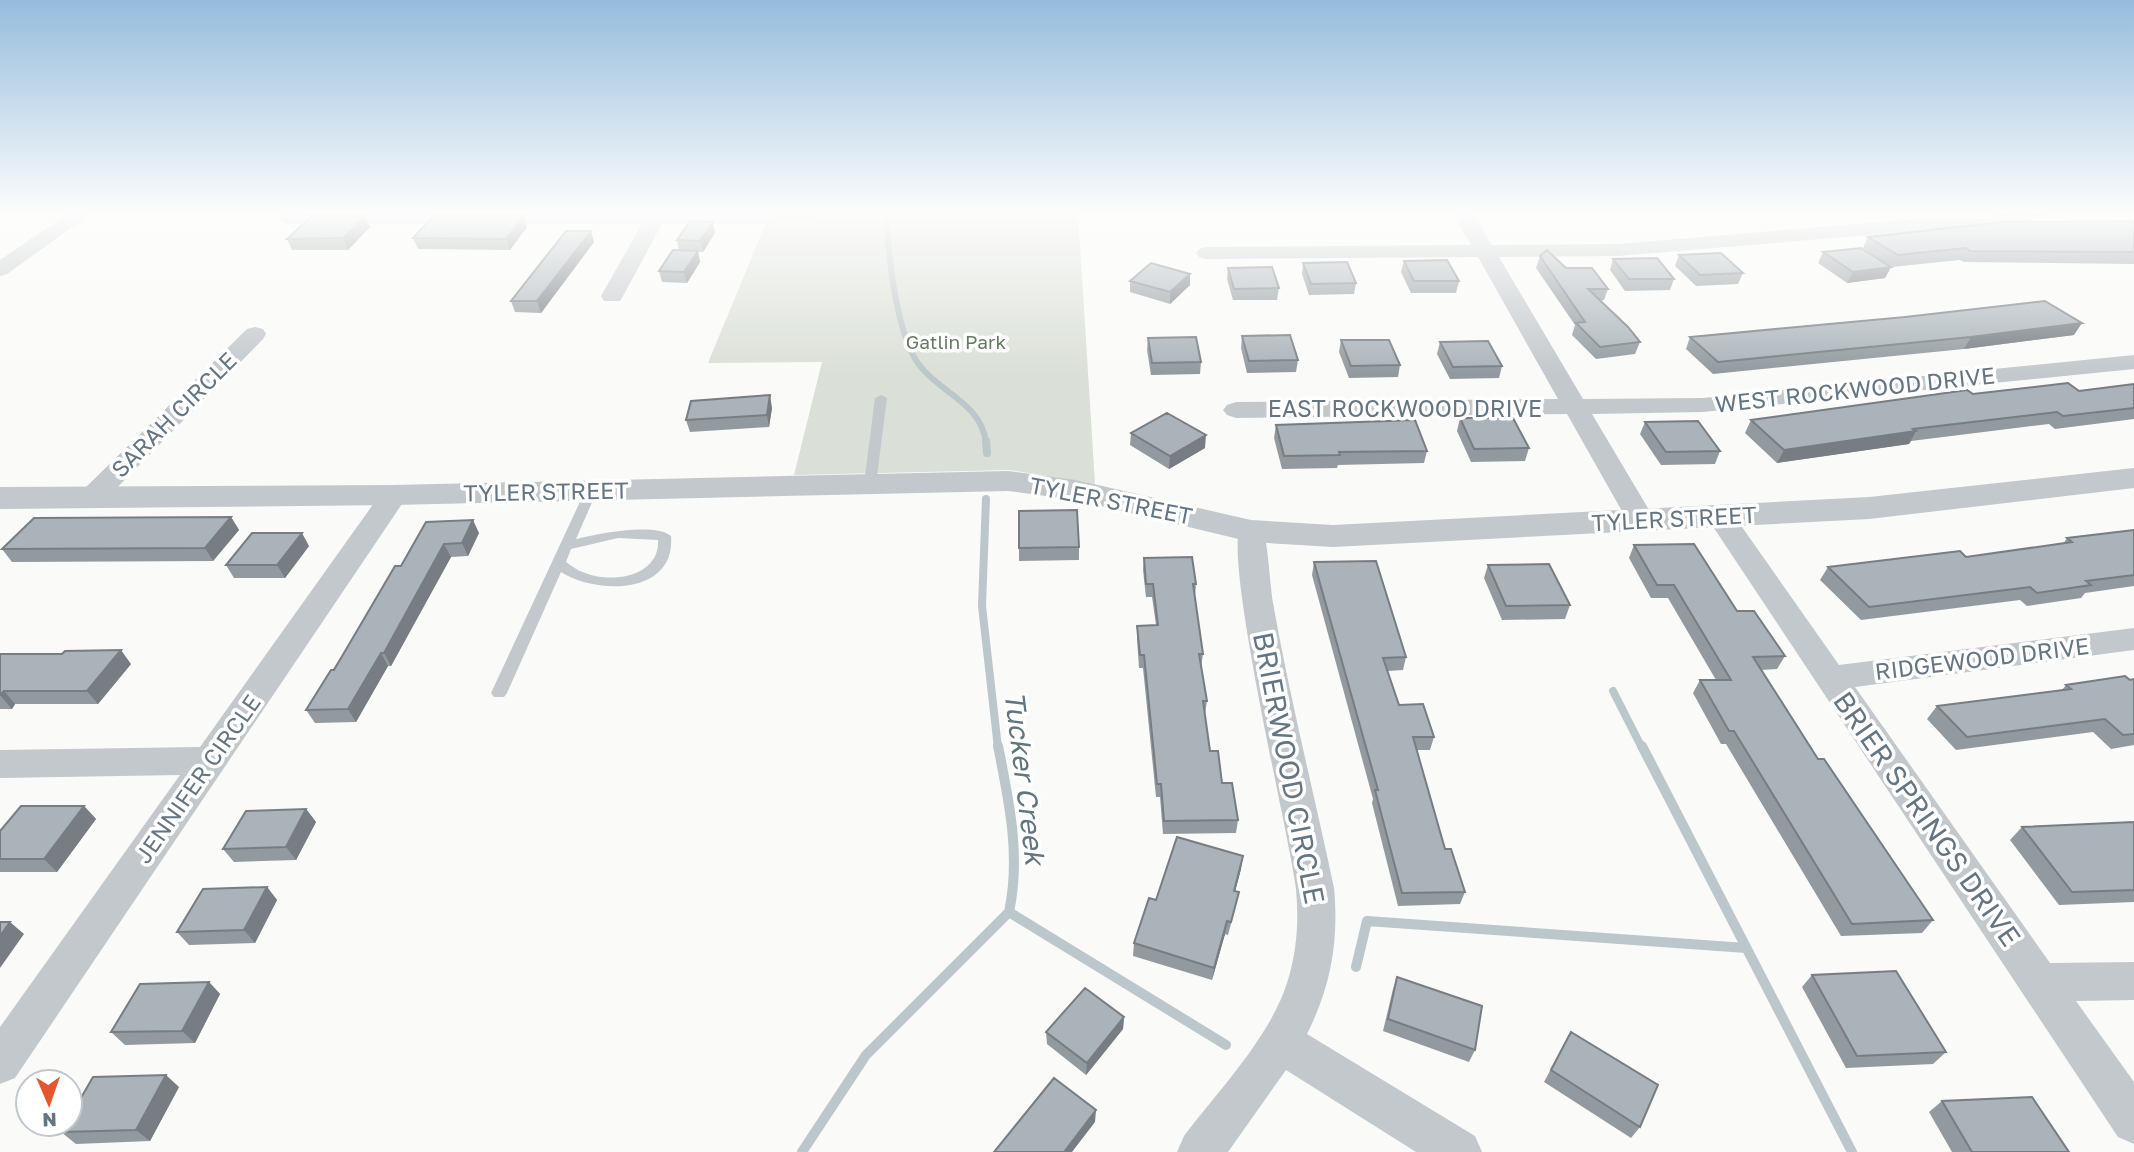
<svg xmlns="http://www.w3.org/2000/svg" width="2134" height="1152" viewBox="0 0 2134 1152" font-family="'Golos Text',sans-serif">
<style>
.green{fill:#dadfd7}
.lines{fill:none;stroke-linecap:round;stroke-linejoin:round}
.stream-far2{stroke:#bbc7cb;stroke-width:6}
.stream-far1{stroke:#bbc7cb;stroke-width:8}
.stream{stroke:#bbc7cb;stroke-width:10}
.service{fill:#c3c8cc;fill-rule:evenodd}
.minor{fill:#c3c8cc;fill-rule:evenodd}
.tertiary{fill:#c3c8cc;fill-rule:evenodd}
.wall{fill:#929a9f}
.shaded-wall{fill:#777d82}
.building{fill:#aab3b9;stroke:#777d82;stroke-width:2}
.labels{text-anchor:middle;stroke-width:7;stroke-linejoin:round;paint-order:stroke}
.far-park-label{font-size:19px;fill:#687a64;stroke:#fff}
.street-label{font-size:23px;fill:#657683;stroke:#fff}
.near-street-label{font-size:28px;fill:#657683;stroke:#fff}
.near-water-label{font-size:28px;font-style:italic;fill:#60757c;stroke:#fff}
</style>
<rect width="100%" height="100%" fill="#fafaf8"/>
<path class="green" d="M770,213H1078L1095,484L1010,470L794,475L822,362L708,363Z"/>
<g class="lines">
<path class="stream-far2" d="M886,213C888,252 895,320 913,355C931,391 981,399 986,443"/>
<path class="stream-far1" d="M986,441L987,453
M986,499L982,606L998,748
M1613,691L1642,748"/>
<path class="stream" d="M1642,746L1852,1152
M1009,912L1226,1045
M1356,967L1367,921L1746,948
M802,1152L866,1055L1009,912C1021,856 1009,801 998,746"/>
<path class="service" d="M821,213L818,219L815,220L772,221L767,218L772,215Z
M881,395L887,398L876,484L870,488L864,484L875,398Z
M591,487L597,491L576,539C596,534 655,522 671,536C676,595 597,595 561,572L507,693L504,697H494L491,693L585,491ZM618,538L658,540C660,576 613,584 585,573C578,571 572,566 566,562L571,549Z"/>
<path class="minor" d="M69,213H92L7,274L0,276V260Z
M281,213H776L782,218L772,224H662L623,296L620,301H604L601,296L642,224H287L277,218Z
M1453,213H1473L1492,245L1618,244L1905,220L2025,218L2032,220L2035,224L2032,228L2025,230L1905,232L1618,256L1499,257L1583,399L1703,398L2134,355V369L1703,412L1592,414L1655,520L1651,526L1641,529L1631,526L1627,520L1567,414L1236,418L1227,415L1223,410L1227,405L1236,402L1558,399L1478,257L1206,259L1199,257L1196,253L1199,249L1206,247L1471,245Z
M255,327L263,329L266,334L263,339L102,503L92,506L82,503L78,497L82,491L247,329Z
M394,487L404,489L408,495L15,1078L0,1084V1027L180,775L0,778V750L200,747L384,489Z
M1720,507L1730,510L1839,665L2134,628V650L1855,687L2050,963L2134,962V1000L2076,1001L2134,1082V1144L2118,1137L1706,516L1710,510Z
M1251,522L1261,525C1268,535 1270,587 1273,603C1290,699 1314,793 1334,888C1339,941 1331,986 1307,1034L1475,1136L1482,1152H1416L1286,1070L1228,1152H1177L1184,1136C1218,1091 1270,1037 1287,983C1297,953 1299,920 1296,889C1289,833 1222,554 1241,525Z"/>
<path class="tertiary" d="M2134,468V488L1869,519L1333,547L1251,542L1076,500L1008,491L394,505L0,509V487L394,485L1008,471L1076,480L1251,520L1333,525L1869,497Z"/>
</g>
<path class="wall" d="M1996,213H2134V214L1996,216Z
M365,216L370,227L348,250H292L287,239Z
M524,216L527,227L510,250L418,249L413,238Z
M2134,221V264L1964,262L1960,260L1892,267L1863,248L1868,237Z
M713,222L715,233L703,252H698L700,262L687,283L662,282L659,271L679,250L677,240Z
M594,242L541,313L515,312L511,301Z
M1823,252L1891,267L1885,278L1847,283L1818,263Z
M1679,255L1743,273L1738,284L1696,286L1675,266Z
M1540,256L1608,289L1604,300L1600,301L1640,342L1635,354L1596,359L1572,335L1575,325L1536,268Z
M1613,259L1674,279L1670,290L1625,291L1610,270Z
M1404,261L1459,281L1456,293H1411L1401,272Z
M1303,263L1356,283L1354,294L1309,295L1302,274Z
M1228,268L1279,288L1277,300H1233L1227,279Z
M1130,281L1190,285L1170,304L1130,292Z
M2074,335L1964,349L1713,374L1686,349L1690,337Z
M1242,336L1298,360L1296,372L1247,373L1241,348Z
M1148,338L1201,362L1200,374L1151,375L1147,350Z
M1341,340L1400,365L1398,377L1349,378L1339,352Z
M1440,342L1502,366L1499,378L1450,379L1437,354Z
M2134,384V419L2055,429L2049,424L1911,441L1909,444L1777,463L1745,433L1751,420L1973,394L2079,391Z
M772,408L769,427L690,432L686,420Z
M1460,418L1529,448L1525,461L1471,462L1457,431Z
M1645,422L1720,451L1715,464L1661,465L1640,434Z
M1276,425L1427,451L1424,463L1338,465L1337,468L1282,469L1274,438Z
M1131,433L1205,448L1169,469L1130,445Z
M231,517L239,530L213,561L12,562L2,549Z
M426,522L479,533L468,556L451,557L391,666H388L356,722L315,723L306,710L401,566Z
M2134,530V586L2085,593L2081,598L2027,606L2020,600L1861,620L1820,580L1828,567L1966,557L2064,543L2067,538Z
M1634,545L1737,611L1785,656L1777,669L1761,670L1818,759L1933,920L1922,933L1841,936L1726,744H1721L1693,693L1700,680H1716L1668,598H1651L1629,558Z
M309,546L285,578H234L226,565Z
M1079,547V560L1019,561V548Z
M1144,558L1196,584L1195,597L1203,654L1201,667L1207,701L1205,714L1210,751L1238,820L1236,833L1163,834L1160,797H1156L1143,668H1139L1137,639V626L1156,625L1152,597H1146L1143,570Z
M1314,562L1406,657L1403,670L1388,671L1399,705L1434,737L1430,750H1417L1445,849L1465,892L1460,904L1398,906L1372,803L1373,799L1312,575Z
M1488,565L1570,605L1565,619L1502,620L1484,578Z
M0,654L131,664L98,704H15L12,709H0Z
M2134,679V745L2111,749L2093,732L1956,750L1927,719L1937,706L2062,690L2066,685Z
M84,806L96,819L57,872H0V831Z
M306,809L316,822L296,860L234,862L223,849Z
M2134,822V902L2059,905L2010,840L2022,827Z
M1241,869L1235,891L1236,905L1228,935L1225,934L1212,980L1133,956L1134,943L1156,900Z
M267,887L277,900L255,943L189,945L177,932Z
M1812,975L1946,1052L1933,1064L1846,1068L1802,987Z
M1397,977L1475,1050L1469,1062L1383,1031L1393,989Z
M209,982L220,994L195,1043L125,1045L111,1032Z
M1124,1017L1123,1029L1086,1075L1047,1044L1046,1032Z
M1571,1032L1640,1127L1631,1138L1544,1082Z
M179,1087L150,1141L76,1144L61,1132Z
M1942,1101L2069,1152H1952L1929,1112Z"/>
<path class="shaded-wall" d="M365,216L370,227L348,250L343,238Z
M524,216L527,227L510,250L506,239Z
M713,222L715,233L703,252L700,241Z
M591,231L594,242L541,313L537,301Z
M698,251L700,262L687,283L684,272Z
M1891,267L1885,278L1847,283L1853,272Z
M1190,274V285L1170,304V292Z
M2082,323L2074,335L1964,349L1971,337Z
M770,395L772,408L769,427L767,415Z
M1916,431L1909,444L1777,463L1784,450Z
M1206,435L1205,448L1169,469L1170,456Z
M231,517L239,530L213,561L205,548Z
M473,520L479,533L468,556L462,543Z
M302,533L309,546L285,578L277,565Z
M444,544L451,557L391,666L384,653Z
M121,650L131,664L98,704L87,691Z
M381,653L388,666L356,722L348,709Z
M4,691L15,704L12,709L0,695Z
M84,806L96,819L57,872L44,859Z
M306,809L316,822L296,860L286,847Z
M1243,856L1241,869L1232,903L1234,891Z
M267,887L277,900L255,943L244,930Z
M1227,921L1225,934L1212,980L1214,968Z
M10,922L24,934L0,968V936Z
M209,982L220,994L195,1043L182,1031Z
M1124,1017L1123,1029L1086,1075L1087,1063Z
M166,1075L179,1087L150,1141L136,1130Z
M1096,1110L1095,1122L1072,1152H1064Z"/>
<path class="building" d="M312,216H365L343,238L287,239Z
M433,216H524L506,239L413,238Z
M690,221L713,222L700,241L677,240Z
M2134,221V252L1970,251L1966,248L1898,255L1868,237L2003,222Z
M566,231H591L537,301H511Z
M1861,248L1891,267L1853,272L1823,252Z
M673,250L698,251L684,272L659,271Z
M1547,250L1566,268H1592L1608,289H1588L1628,327L1640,342L1600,347L1576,323L1585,322L1540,256Z
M1721,253L1743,273L1700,275L1679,255Z
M1657,258L1674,279H1629L1613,259Z
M1447,260L1459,281H1414L1404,261Z
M1347,262L1356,283L1311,284L1303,263Z
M1151,263L1190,274L1170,292L1130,281Z
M1272,267L1279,288L1234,289L1228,268Z
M2045,301L2082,323L1971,337L1718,362L1690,337L1905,317Z
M1290,335L1298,360L1249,361L1242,336Z
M1196,337L1201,362L1152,363L1148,338Z
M1341,340H1389L1400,365L1351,366Z
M1488,341L1502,366L1453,367L1440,342Z
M2068,383L2079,391L2134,384V408L2063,416L2057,412L1913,429L1916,431L1784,450L1751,420L1967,390L1973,394Z
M770,395L767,415L686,420L691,401Z
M1167,413L1206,435L1170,456L1131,433Z
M1460,418H1513L1529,448L1474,449Z
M1415,420L1427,451L1339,452L1340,455L1284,456L1276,425Z
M1698,421L1720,451L1666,452L1645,422Z
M1077,510L1079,547L1019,548V511Z
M231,517L205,548L2,549L34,518Z
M473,520L462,543L444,544L384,653H381L348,709L306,710L331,670H334L395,566H401L426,522Z
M2134,530V575L2086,581L2091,585L2037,593L2030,587L1869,607L1828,567L1960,551L1966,557L2072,542L2067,538Z
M252,533H302L277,565H226Z
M1694,544L1737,611H1754L1785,656L1753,657L1818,759H1824L1933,920L1852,924L1734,731H1729L1700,680H1731L1674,585H1657L1634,545Z
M1192,557L1196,584H1193L1203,654H1199L1207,701H1203L1210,751H1218L1222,783H1232L1238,820L1164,821L1161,784H1157L1144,655H1140L1137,626L1158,625L1153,584H1146L1144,558Z
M1376,561L1406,657L1383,658L1399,705L1423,704L1434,737H1413L1445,849H1451L1465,892L1402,893L1375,790H1378L1314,562Z
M1549,564L1570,605L1506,606L1488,565Z
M121,650L87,691H4L0,695V654H62L65,651Z
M2125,676L2130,680L2134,679V734L2123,735L2105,719L1967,737L1937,706L2071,689L2066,685Z
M21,806H84L44,859H0V831Z
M306,809L286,847L223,849L246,811Z
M2134,822V890L2072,892L2022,827Z
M1177,837L1243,856L1234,891L1239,892L1231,922L1227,921L1214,968L1134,943L1149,898L1156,900Z
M267,887L244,930L177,932L203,889Z
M0,922H10L0,936Z
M1896,971L1946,1052L1857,1056L1812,975Z
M1397,977L1482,1006L1475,1050L1388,1019Z
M209,982L182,1031L111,1032L140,984Z
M1085,988L1124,1017L1087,1063L1046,1032Z
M1571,1032L1658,1085L1640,1127L1551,1070Z
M166,1075L136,1130L61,1132L66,1124H70V1117L93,1077Z
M1054,1078L1096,1110L1064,1152H994Z
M2032,1097L2069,1152H1972L1942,1101Z"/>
<linearGradient id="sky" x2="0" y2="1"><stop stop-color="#96bcdc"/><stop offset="0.57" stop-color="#fdfdfc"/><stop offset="1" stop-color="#fdfdfc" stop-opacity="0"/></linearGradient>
<rect width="2134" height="374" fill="url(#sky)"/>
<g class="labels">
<g class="far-park-label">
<text x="956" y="349">Gatlin Park</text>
</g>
<g class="street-label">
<text transform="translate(1855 390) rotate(-6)" y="8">WEST ROCKWOOD DRIVE</text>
<text x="1405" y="417">EAST ROCKWOOD DRIVE</text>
<text transform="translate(174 415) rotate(-45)" y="8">SARAH CIRCLE</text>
<text transform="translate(546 492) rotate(-1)" y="8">TYLER STREET</text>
<text transform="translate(1111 501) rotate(11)" y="8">TYLER STREET</text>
<text transform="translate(1674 519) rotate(-3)" y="8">TYLER STREET</text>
<text transform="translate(1982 659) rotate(-7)" y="8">RIDGEWOOD DRIVE</text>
<text transform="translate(198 779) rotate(-55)" y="8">JENNIFER CIRCLE</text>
</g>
<g class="near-street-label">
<text transform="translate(1289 768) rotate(79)" y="10">BRIERWOOD CIRCLE</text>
<text transform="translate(1927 819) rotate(55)" y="10">BRIER SPRINGS DRIVE</text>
</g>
<g class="near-water-label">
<text transform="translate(1025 778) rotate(83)" y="10">Tucker Creek</text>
</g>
</g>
<g transform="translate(49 1103) rotate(178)"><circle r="33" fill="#ffffff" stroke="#c1c8cd" stroke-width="2"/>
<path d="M0-5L12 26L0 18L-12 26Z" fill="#e4572e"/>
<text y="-10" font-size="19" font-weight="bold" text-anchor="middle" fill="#657683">N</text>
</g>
</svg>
